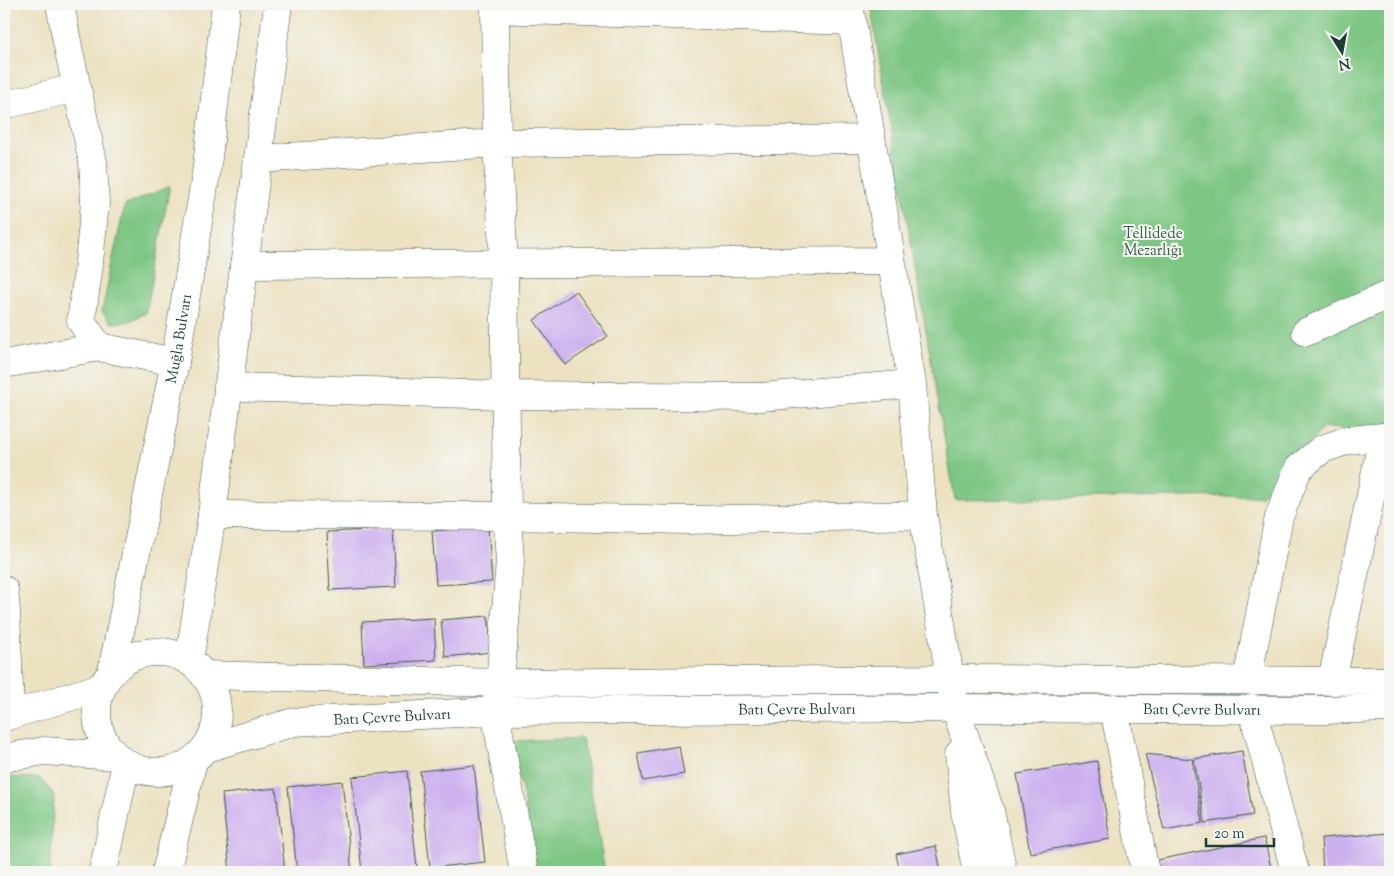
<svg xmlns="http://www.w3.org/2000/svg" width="1394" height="876" viewBox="0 0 1394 876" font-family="'Sorts Mill Goudy',serif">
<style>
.green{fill:#7dc683;stroke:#4e825c}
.building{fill:#ccafef}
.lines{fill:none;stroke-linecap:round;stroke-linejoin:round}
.minor-casing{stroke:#3e5649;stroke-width:29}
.major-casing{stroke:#3e5649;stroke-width:29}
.highway-casing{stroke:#3e5649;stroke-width:29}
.minor{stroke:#fff;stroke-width:28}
.major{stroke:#fff;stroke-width:28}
.highway{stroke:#fff;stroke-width:28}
.labels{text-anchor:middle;stroke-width:4;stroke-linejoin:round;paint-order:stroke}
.park-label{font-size:15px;fill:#365f48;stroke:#f6f6f2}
.street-label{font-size:15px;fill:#1f3d34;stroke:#f6f6f2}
</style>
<rect width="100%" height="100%" fill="#f6f6f2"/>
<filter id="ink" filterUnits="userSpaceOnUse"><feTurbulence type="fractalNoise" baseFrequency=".02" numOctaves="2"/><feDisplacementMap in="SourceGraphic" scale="10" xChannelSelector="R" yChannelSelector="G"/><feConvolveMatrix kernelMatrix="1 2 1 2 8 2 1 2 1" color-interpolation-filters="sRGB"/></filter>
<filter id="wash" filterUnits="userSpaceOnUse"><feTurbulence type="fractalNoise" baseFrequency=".0096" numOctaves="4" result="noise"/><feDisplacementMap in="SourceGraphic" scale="20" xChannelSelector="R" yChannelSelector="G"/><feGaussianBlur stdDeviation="1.12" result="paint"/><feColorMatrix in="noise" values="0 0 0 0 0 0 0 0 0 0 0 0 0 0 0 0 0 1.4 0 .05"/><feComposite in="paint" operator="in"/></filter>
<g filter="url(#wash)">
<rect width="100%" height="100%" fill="#ece2c2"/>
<path class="green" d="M870,4H1390V436L1324,427L1261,496L955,500Z
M170,186L146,313L128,322L112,323L102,312L114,253L125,205Z
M582,738L605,872H538L512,741Z
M4,777L40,778L54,795L50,872H4V831L10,799L4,791Z"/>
<g id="blocks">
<path class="building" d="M576,291L608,336L565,365L534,320Z
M488,527L492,582L436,585L432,531Z
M393,529L396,587L330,590L327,532Z
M488,616L492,652L445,657L441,620Z
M434,618L436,660L364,664L362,622Z
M679,746L684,774L643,781L638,753Z
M1242,751L1253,815L1205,823L1194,759Z
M1145,754L1192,759L1203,823L1164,830Z
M1097,761L1110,839L1030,853L1017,774Z
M474,765L485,862L430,868L420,771Z
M407,771L417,868L379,872H362L352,777Z
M342,781L352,872H297L288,787Z
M276,788L285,872H230L222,794Z
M1390,833V872H1323L1321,838Z
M1264,838L1272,872H1155L1153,861Z
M936,846L941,872H900L896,854Z
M1112,866L1114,872H1091Z
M654,869L655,872H641V871Z"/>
</g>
</g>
<g filter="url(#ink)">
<use href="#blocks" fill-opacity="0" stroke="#3e5649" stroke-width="1"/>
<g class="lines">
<g class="minor-casing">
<path id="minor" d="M60,4L67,42L93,162L95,203L88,272L81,321L99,347L175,362
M495,4V9L852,21
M849,4L912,384L923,515L955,708L990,811L1003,872
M495,9L497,143L504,264L507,516L510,562L500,683L495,711L524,872
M4,105L76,88
M258,159L497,143L871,139
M244,265L891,261
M1306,332L1390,294
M4,364L99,347
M228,387L505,395L761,397L912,384
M212,515L507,516L686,520L923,515
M4,590L6,610L10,715
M1247,680L1279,517L1298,469L1322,449L1349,440L1383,437L1390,438
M1332,681L1383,437
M1114,708L1145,872
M1252,708L1295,872
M959,754L965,811L977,872"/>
</g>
<g class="major-casing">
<g id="major">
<path d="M204,675L500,683L951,679L1390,681"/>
<path d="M4,717L102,687"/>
<path id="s1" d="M206,748L294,722L495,711L955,708L1323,710L1390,708"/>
<path d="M4,758L44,751L115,756"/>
</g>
</g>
<g class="highway-casing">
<g id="highway">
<circle cx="157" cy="712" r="60"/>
<path d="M189,661L212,515L278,4"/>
<path id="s2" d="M112,671L175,362L206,174L226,4"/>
<path d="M103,872L126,763"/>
<path d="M166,872L193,761"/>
</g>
</g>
<use href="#minor" class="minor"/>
<use href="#major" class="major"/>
<use href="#highway" class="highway"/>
</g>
</g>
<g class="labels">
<g class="park-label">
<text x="1153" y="238">Tellidede<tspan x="1153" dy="17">Mezarlığı</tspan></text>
</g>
<g class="street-label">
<text dy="5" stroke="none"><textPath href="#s2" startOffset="339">Muğla Bulvarı</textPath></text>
<text dy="5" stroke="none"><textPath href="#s1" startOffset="1000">Batı Çevre Bulvarı</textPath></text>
<text dy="5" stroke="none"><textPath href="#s1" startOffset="595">Batı Çevre Bulvarı</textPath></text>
<text dy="5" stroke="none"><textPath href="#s1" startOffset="190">Batı Çevre Bulvarı</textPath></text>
</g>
</g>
<rect width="1394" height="876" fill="none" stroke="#f6f6f2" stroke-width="20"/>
<g transform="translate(1342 52) rotate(169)" stroke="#f6f6f2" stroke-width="4" paint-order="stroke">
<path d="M0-4L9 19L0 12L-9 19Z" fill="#1f3d34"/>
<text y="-8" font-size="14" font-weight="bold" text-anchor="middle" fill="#1f3d34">N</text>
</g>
<path d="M1206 838v8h68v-8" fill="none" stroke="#1f3d34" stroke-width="2.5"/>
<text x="1214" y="838" font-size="15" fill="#1f3d34" stroke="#f6f6f2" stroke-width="4" paint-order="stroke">20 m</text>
</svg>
